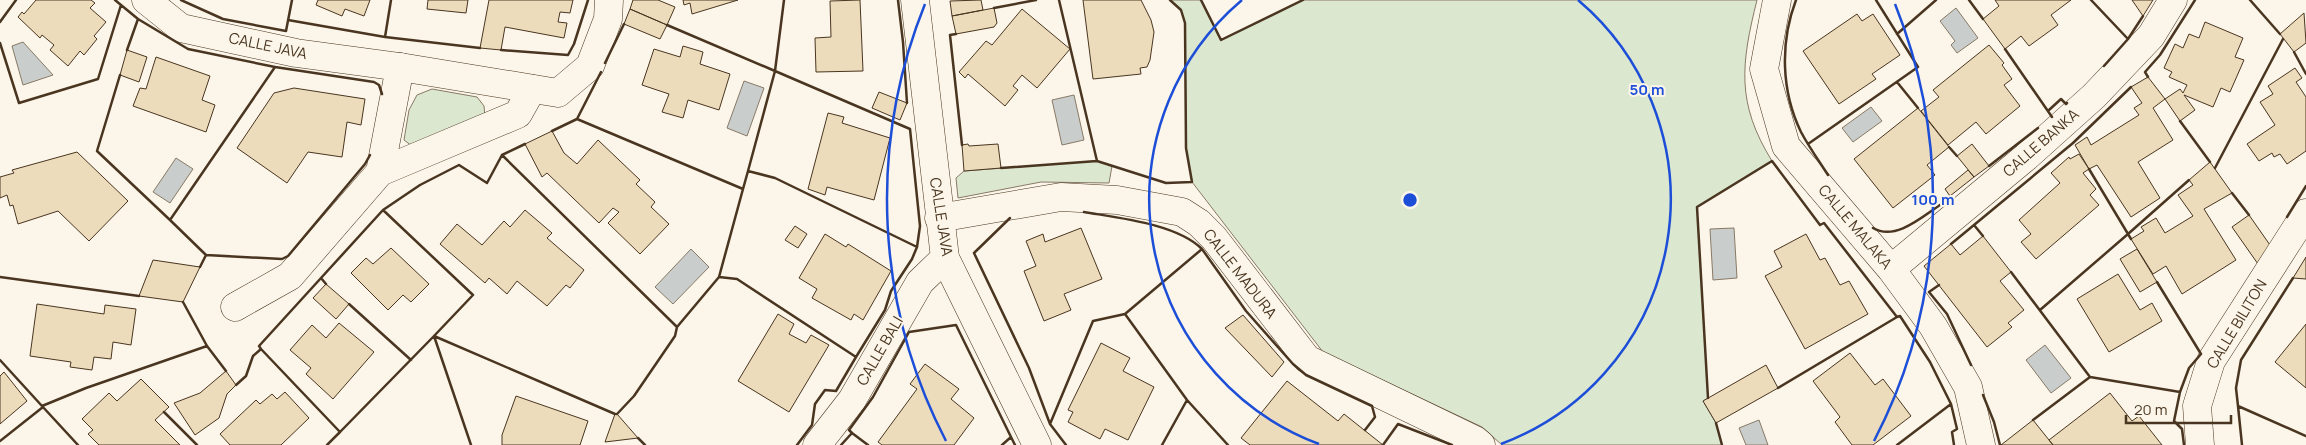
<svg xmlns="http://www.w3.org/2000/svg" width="2306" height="445" viewBox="0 0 2306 445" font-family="Manrope,sans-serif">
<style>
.green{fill:#dce7d0;stroke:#887966}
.water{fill:#c9cecd;stroke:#887966}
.building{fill:#ecdcbc;stroke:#4a3520}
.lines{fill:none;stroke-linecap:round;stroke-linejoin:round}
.street-casing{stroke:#4a3520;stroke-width:29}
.secondary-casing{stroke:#4a3520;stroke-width:29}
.street{stroke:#fbf6e9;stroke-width:28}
.secondary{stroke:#fbf6e9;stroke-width:28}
.wall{stroke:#4a3520;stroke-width:2.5}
.ring{fill:none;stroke:#1d4ed8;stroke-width:2.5}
.labels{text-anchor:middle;stroke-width:4;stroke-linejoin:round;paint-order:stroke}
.street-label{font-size:15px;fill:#4a3520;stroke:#fbf6e9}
.centre{fill:#1d4ed8;stroke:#fbf6e9;stroke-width:2.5}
.ring-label{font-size:15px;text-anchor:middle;font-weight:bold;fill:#1d4ed8;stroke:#fbf6e9;stroke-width:4;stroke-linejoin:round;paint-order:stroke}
</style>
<rect width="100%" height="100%" fill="#fbf6e9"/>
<path class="green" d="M1170,0H1201L1221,40L1303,0H1757C1741,64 1736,103 1772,161L1697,207L1708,398L1703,401L1716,423L1722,445H1502L1482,427L1323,352L1192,182L1186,148L1185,23L1181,10Z
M432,89L477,97L484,106L485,117L412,146L404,140L409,110L417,95Z
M1097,161L1112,166L1109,183L1041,182L958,198L956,178L964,171Z"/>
<path class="water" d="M1956,8L1978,38L1957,53L1951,45L1955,41L1940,21Z
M23,42L53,75L23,85L12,46Z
M744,81L764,88L747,136L727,128Z
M1074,95L1084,140L1062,145L1052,100Z
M1871,107L1882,121L1853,142L1842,128Z
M176,158L193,169L170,203L153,192Z
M1734,228L1737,278L1713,280L1710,229Z
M691,249L709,267L673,304L655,287Z
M2045,345L2071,378L2051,393L2026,360Z
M1759,420L1768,445H1746L1739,428Z"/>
<path class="building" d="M36,0H91L95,3L90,8L106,22L94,36L97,39L84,55L80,51L68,66L50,50L54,45L42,35L40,38L18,17L22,12L24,14Z
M318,0H370L364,16L345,9L342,16L316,5Z
M428,0H468L466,13L427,9Z
M489,0H573L570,13L560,12L558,22L567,23L564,38L505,27L501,50L480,48Z
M658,0L675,7L667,25L630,9L633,0Z
M683,0H738L692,14L690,3L684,5Z
M860,0L863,71L816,72L815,38L831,37L830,1Z
M981,0L983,10L952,16L950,1Z
M1083,0H1141L1151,20L1154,32L1150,60L1147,67L1140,68L1141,74L1093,79Z
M1995,0H2071L2051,15L2058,25L2029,46L2021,36L2005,49L1983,19L1999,6Z
M2132,0H2153L2143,16Z
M994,8L997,23L994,27L956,34L952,16Z
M630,9L667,25L660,39L624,24Z
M1022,9L1070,49L1037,88L1022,75L1013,86L1018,90L1005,106L968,74L965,78L959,72L986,41L992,45Z
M2304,13L2306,43L2294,52L2280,34Z
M1857,14L1862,21L1873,14L1900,55L1872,74L1876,79L1839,104L1803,51Z
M2205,22L2243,38L2235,57L2244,60L2230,92L2221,88L2213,107L2184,95L2195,110L2180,121L2165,99L2180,89L2183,93L2187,85L2169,77L2172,72L2164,68L2175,44L2183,48L2189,34L2199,38Z
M1989,45L2004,63L2002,65L2012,79L2004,85L2020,106L1986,134L1976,122L1948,145L1921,111L1939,97L1933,90Z
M683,46L703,52L700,64L730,74L719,110L688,100L683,118L662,112L669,94L642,85L654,49L680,57Z
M127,50L147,57L139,82L120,75Z
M156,57L210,76L202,100L215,105L206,132L133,106L140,88L146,89Z
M2295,68L2302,78L2296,82L2306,97V151L2287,164L2280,154L2274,157L2272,153L2259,161L2247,144L2275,125L2260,102L2273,94L2268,86Z
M2148,77L2165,99L2153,108L2173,140L2138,162L2160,198L2131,217L2097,165L2089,169L2075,145L2087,137L2091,145L2139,115L2134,108L2142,103L2131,87Z
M294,88L365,99L361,125L347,122L342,157L308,152L287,183L237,148L274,93Z
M879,92L907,103L900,120L872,108Z
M1918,108L1949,147L1927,165L1935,175L1893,208L1854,159Z
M828,113L844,117L842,123L890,138L874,200L827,187L825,195L808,189Z
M552,131L564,153L577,164L598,140L640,180L636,184L655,202L651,207L669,224L640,254L608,223L619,212L613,208L599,223L547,173L542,177L525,144Z
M968,144L969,146L998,144L1001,168L964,171L962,145Z
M1972,144L1989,166L1974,177L1957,156Z
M77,152L128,201L89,241L58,211L18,224L13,205L10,206L7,195L0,198V177L14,173L12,170Z
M2079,154L2089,169L2083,173L2096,189L2090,195L2099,205L2036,259L2021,242L2031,234L2019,220L2060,183L2051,173L2069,157L2070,159Z
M2210,162L2232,193L2204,209L2236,260L2182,294L2166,266L2153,274L2131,239L2144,231L2141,227L2156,218L2165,233L2193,216L2178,195L2193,185L2189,180Z
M1968,170L1974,177L1950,196L1945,189Z
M525,210L552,233L547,238L584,270L570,288L566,285L547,306L517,281L507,294L489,278L485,283L440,244L457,224L482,245L504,221L510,227Z
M2249,215L2270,245L2258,264L2232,227Z
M795,226L807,234L798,248L785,240Z
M1081,228L1102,279L1064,294L1071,310L1044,321L1024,271L1036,266L1026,241L1043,234L1045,242Z
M825,234L846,247L848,244L891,271L863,320L854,314L851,320L812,298L817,289L799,278Z
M1806,234L1820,260L1825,258L1840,285L1849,281L1868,314L1805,349L1765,276L1782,267L1774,251Z
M1983,236L2011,272L2000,281L2024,310L2008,323L2012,327L1987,347L1924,266L1951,244L1960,255Z
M391,248L429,284L411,302L403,295L388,310L351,273L366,258L373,264Z
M2137,249L2157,282L2140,292L2120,259Z
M2306,257V279L2293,278Z
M153,260L200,267L183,302L139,296Z
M2118,274L2140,310L2152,303L2162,321L2109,352L2077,299Z
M326,284L349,304L336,319L313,298Z
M37,304L104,314L105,305L136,309L131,345L113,342L111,359L94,357L92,370L70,367L71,362L30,356Z
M778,314L794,324L789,334L806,343L811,335L829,345L789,412L738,381Z
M1243,315L1284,362L1272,377L1225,328Z
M339,323L374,352L333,399L306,374L311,368L290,350L312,325L326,338Z
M2306,324V388L2275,362Z
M1101,343L1130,358L1123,371L1154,387L1128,440L1105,429L1100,439L1068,422L1073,412L1068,410Z
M1850,353L1875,385L1883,379L1911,416L1873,445H1852L1835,422L1840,417L1813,381Z
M925,364L959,389L951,399L974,418L954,445H882L878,442L917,389L910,384Z
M1766,365L1778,388L1716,423L1703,401Z
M226,371L236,385L227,394L219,418L195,435L174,403L200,393Z
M4,372L27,401L0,424V376Z
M141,379L169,407L155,420L180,445H99L88,434L93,430L82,419L109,393L117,401Z
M1287,381L1338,421L1344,414L1383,445H1250L1241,438Z
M285,392L309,418L281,445H230L220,434L256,400L260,404L272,394L277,399Z
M2110,393L2132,421L2139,416L2162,445H2053L2049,440Z
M516,396L588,421L580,445H502V435Z
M615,414H617L638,438L605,442Z
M2033,420L2053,445H2001Z"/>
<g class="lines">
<g class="street-casing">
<path id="street" d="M1777,0L1764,69L1786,146L1891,269L1933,326L1968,387L1981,445
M380,172L400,67
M939,218L1061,197L1117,200L1182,212L1199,223L1214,238L1307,359L1475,440L1481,445
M1891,269L2026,157L2094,96L2151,36L2173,0
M235,307L290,276L380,172L518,114L532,89
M817,445L852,400L920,282L945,258
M2200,445L2197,406L2211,361L2306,213"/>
</g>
<g class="secondary-casing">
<path id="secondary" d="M146,0L181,28L296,53L400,67L558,93L590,66L608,19L609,0
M915,0L945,258L1037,445"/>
</g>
<use href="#street" class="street"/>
<use href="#secondary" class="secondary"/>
<path class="wall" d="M181,0L223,19L286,31L292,0
M391,0L385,37L480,48
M898,0L903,42L907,103
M1059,0L1097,161L1166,183L1192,182L1186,148L1185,23L1181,10L1170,0
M1201,0L1221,40L1303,0
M1796,0C1780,42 1781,91 1801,132C1809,147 1819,161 1828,175
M1969,0L1983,19
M2091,0L2128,39L2143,16
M2250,0L2280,34
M121,5L138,19L127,50
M994,8L1036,0
M288,20L385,37
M0,22L16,0
M667,25L775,71L784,0
M956,34L950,35L962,145
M1897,34L1936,0
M0,43L19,103L98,79L121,5L115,0
M2005,49L2052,117
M501,50L568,55L574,44L588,0
M2294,52L2306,74
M605,63L624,24
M2104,66L2128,39
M275,67L374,82L379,85L382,94
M120,75L97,151L170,220L275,67L188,49L138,19
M2148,77L2145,72L2160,55L2195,0
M1897,82L1918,108
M2049,110L2061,99L2066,104L2067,103
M577,119L601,72
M2180,121L2210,162
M552,131L577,119L743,189L719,277L677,327
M2073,143L2131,87
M1808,144L1918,67L1876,0
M1949,147L1957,156
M502,155L525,144
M1989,166L2038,128
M1001,168L1097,161
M2215,168L2283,39
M748,171L775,71L910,129L920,226L917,247
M743,189L748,171L775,178L917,247L912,259L891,291L885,310L856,357
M2232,193L2249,215
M383,210L420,185L459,165L487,183L502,155L677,327L675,336L634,396L617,414
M1084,212C1119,218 1177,224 1202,249
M2287,217L2306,186
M1010,218L974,253L1029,368L1050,424
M170,220L206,255L282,259L288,256L365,164L370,155
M1974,225L2073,143
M1873,228C1897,242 1925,214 1946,201L1950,196
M2131,239L2128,234L2189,180
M1951,244L1974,225L1983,236
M200,267L206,255
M2011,272L2090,377
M0,277L139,296
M719,277L737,279L856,357L836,391L825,390L815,404L812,425L797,445
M321,278L383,210L473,295L434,336L615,414
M2157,282L2201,354L2189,368L2180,392
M1939,285L1929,292L1947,314L1971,365
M183,302L207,346
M349,304L411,360
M2040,310L2128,234L2089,169
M1897,317L1900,316L1930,362L1951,404L1897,445
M261,349L259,346L321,278L326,284
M0,360L42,406
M236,385L246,376L253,356L261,349L340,432L327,445
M1983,395L1994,422L2000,445
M1708,398L1697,207L1772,161L1820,225L1824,223L1897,317L1778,388
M1951,404L1957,429L1952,432L1954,445
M2238,406L2236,388L2241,360L2293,278
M164,412L197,445
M2033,420L2090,377L2180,392L2174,421L2182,429L2184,445
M1716,423L1722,445
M340,432L434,336L471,445
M852,433L849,430L873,397L909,332L956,325L1011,437L1002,445
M1011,437L1015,445
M638,438L645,445
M0,441L43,407
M78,445L42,406L86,388L207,346L226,371
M841,445L852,433L868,445
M1066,445L1050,424L1093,321L1125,314
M1162,445L1187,400
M1228,445L1187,400L1125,314L1202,249L1246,311L1293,364L1306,375L1372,406L1375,417L1365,430
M1383,445L1398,424L1452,445
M2242,445L2238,406L2306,436"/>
</g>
<g class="ring">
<path d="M1319 444A261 261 0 0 1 1242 0M1578 0A261 261 0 0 1 1501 444"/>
<path d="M946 441A523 523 0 0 1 925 4M1895 4A523 523 0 0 1 1874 441"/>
</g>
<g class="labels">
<g class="street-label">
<text transform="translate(268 46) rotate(12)" y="5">CALLE JAVA</text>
<text transform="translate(2041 143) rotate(-41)" y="5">CALLE BANKA</text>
<text transform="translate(941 217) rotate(81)" y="5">CALLE JAVA</text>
<text transform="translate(1855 227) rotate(50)" y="5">CALLE MALAKA</text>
<text transform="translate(1240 274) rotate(52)" y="5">CALLE MADURA</text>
<text transform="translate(2237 324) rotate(-59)" y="5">CALLE BILITON</text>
<text transform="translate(880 351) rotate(-60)" y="5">CALLE BALI</text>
</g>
</g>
<circle cx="1410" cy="200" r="8" class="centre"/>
<g class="ring-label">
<text x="1647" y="95">50 m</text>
<text x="1933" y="205">100 m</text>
</g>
<path d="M2126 415v8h105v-8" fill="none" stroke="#4a3520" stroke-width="2.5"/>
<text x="2134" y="415" font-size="15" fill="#4a3520" stroke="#fbf6e9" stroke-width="4" paint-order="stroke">20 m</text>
</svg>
